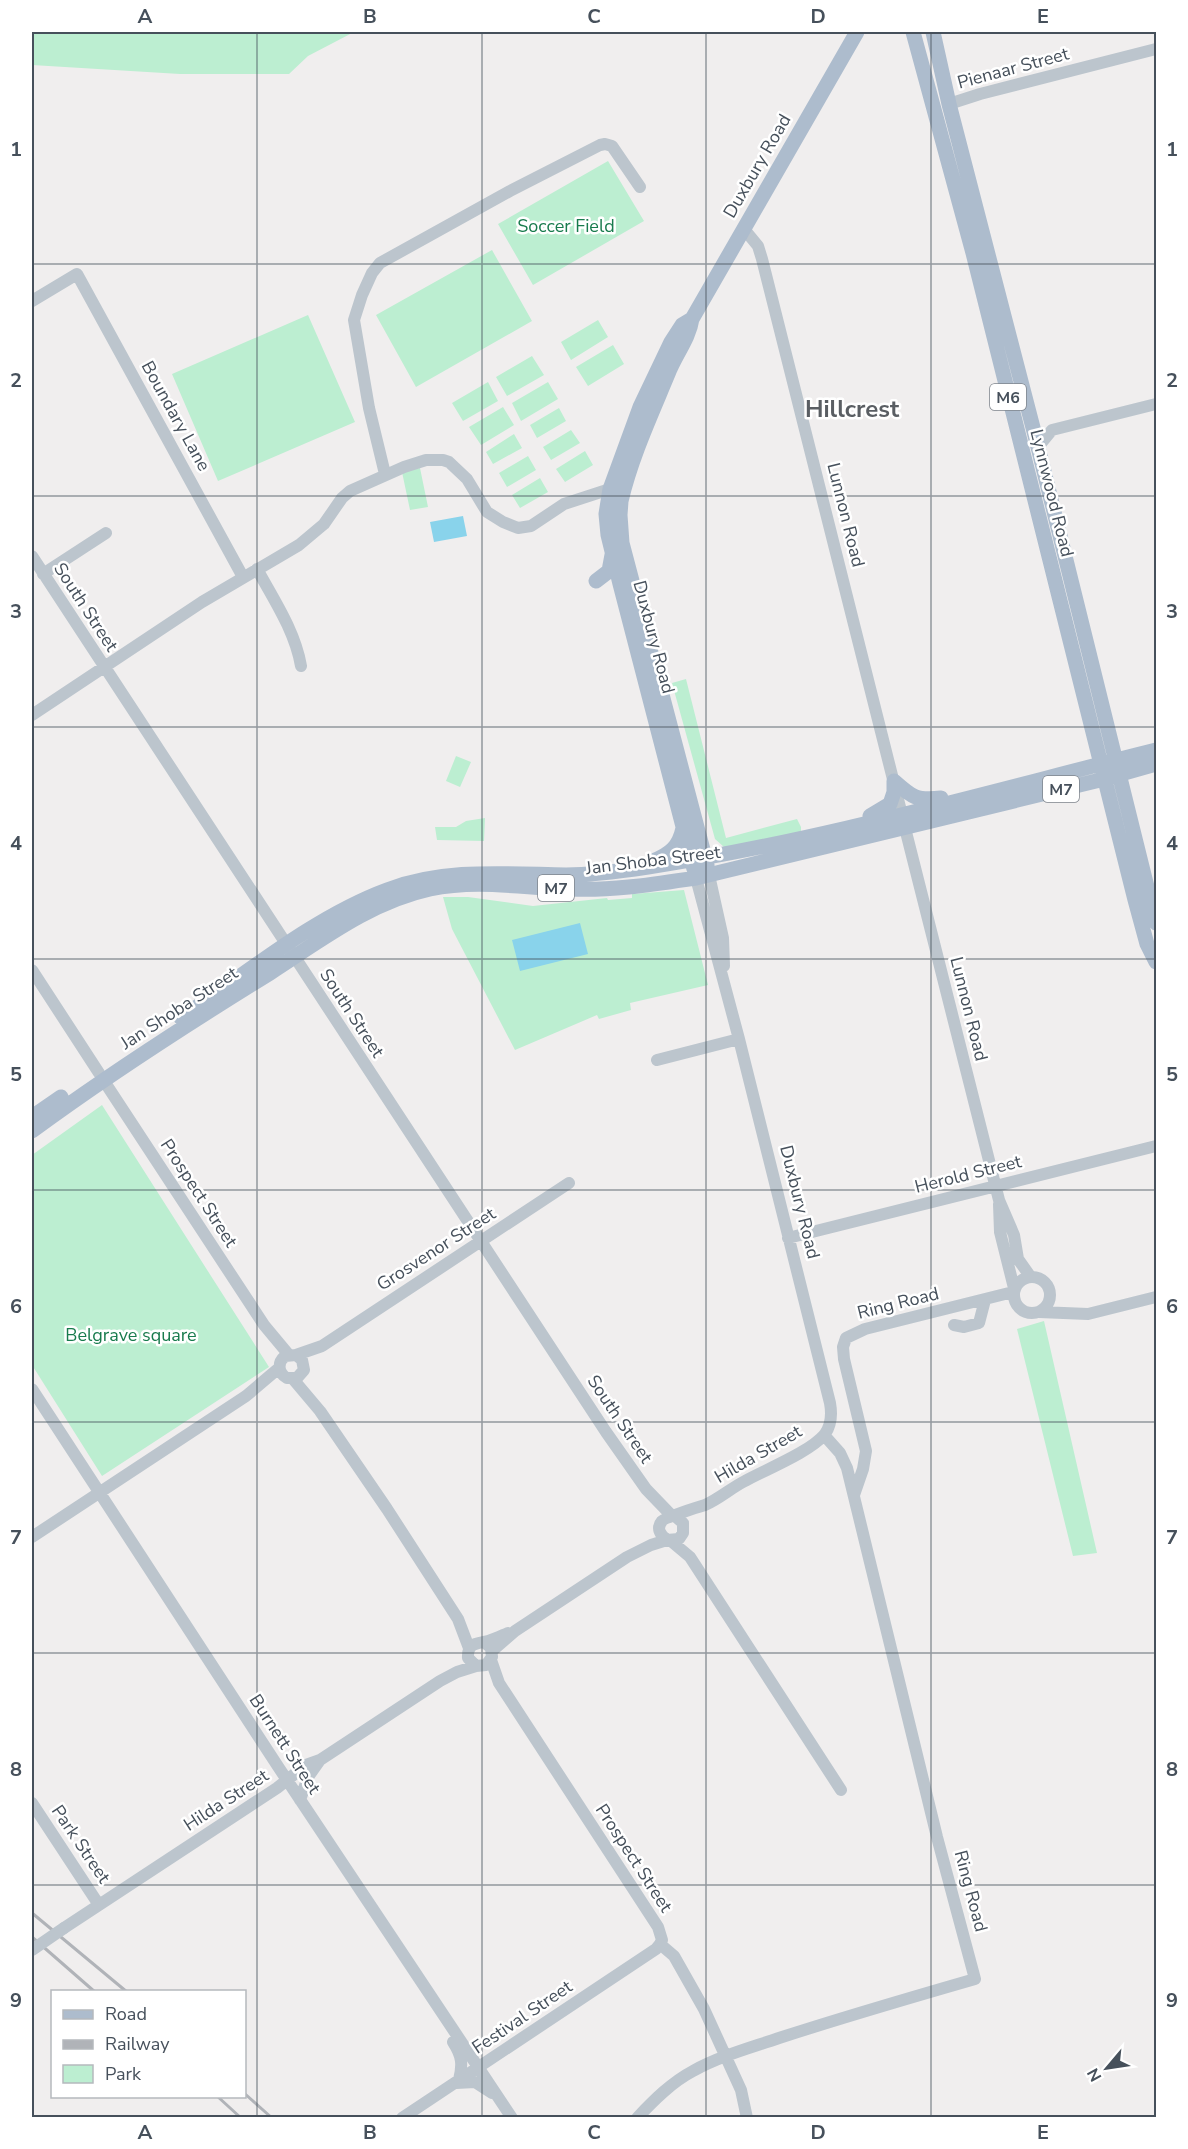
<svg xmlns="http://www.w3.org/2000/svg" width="1188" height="2149" viewBox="0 0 1188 2149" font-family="'Nunito Sans',sans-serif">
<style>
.green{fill:#bceed1}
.water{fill:#89d3eb}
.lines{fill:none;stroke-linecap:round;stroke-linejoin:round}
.minor{stroke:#bcc5cd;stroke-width:12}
.major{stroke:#adbccd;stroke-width:15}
.rail{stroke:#b0b3b8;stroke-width:3}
.minor-bridge{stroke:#bcc5cd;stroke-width:12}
.grid{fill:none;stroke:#46505b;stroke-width:1.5;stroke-opacity:0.55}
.labels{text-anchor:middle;stroke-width:5;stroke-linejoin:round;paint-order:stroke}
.shield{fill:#fff;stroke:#7e848c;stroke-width:1.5}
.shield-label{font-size:16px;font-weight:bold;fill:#46505b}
.street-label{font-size:18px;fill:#46505b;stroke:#fff}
.park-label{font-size:18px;fill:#187b4d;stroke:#fff}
.district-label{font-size:24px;font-weight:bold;fill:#5a5e63;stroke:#fff}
.neatline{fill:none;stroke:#46505b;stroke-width:2}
.grid-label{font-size:20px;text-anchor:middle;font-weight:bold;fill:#46505b}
</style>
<rect width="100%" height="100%" fill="#f0eeee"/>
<path class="green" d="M32,32H354L308,56L289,74H180L32,65Z
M608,161L644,221L533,285L498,224Z
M492,250L532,321L416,387L376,315Z
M308,315L355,422L218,481L172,374Z
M598,320L608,337L571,360L561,342Z
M613,345L624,364L588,386L576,367Z
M532,356L544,375L507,396L496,377Z
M488,382L498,401L463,421L452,403Z
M548,382L558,399L521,421L512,403Z
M503,407L514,425L481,445L469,427Z
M559,408L566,421L537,438L530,425Z
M571,430L580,443L551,460L543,447Z
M514,434L522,448L493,464L486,452Z
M585,451L593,465L565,482L556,469Z
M528,456L536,470L507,487L499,473Z
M420,468L428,507L410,510L402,472Z
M540,478L548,492L520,508L512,495Z
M686,679L726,838L797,819L801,827V834L724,847L715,839L672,683Z
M456,756L471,762L460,787L446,781Z
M485,818L484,841L437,840L435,827H456L466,821Z
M684,890L708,985L630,1003L631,1010L599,1019L597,1015L515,1050L452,929L443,897H468L533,906L607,898L608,900L632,898V894Z
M102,1105L269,1367L102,1476L32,1365V1155Z
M1044,1321L1097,1553L1073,1556L1017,1329Z"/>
<path class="water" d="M463,516L467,536L434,542L430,522Z
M580,923L588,954L520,971L512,940Z"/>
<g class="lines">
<path class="minor" d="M949,104L980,94L1156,49
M744,229L758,246L762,259L902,815
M32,301L77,274L243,577
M1038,447L1052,430L1156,404
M385,474L369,408L354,320L362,295L372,273L380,263L510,191L600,145L605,144L612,146L640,187
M32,556L606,1432L646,1489L672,1516
M257,569C274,600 295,631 301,666
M43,574L106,533
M32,715L202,602L299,545L324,524L342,498L350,491L404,467L426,460H443L449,462L467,479L487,512L503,522L518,528L531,526L564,504L610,489
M905,828L999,1200L1014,1235L1018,1259L1030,1276
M709,875L723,938L724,966
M32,970L99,1073
M657,1060L739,1039
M104,1081L264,1325L289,1355
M999,1204L1000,1232L1014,1288
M788,1238L1156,1146
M1014 1295a18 18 0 1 1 36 0a18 18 0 1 1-36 0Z
M1039,1312L1088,1314L1156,1297
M954,1325L964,1327L979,1323L985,1300
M296,1355L302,1360L304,1370L297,1378H287C278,1373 277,1363 285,1356L296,1355L322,1346L569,1183
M293,1379L320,1411L387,1509L458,1619L469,1648
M32,1389L279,1768L512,2118
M854,1495L863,1469L866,1451L844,1359L843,1347L846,1338L865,1329L1013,1292
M676,1517L683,1523V1533L679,1539L667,1540C660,1535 656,1528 662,1521C664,1518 698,1507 705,1505C719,1499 731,1488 745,1481C767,1469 810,1452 825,1434C832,1424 832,1414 830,1403L739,1039L696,878
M32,1537L246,1396L279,1368
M671,1541L690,1557L841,1790
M484,1642L491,1648L492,1657L486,1665L476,1666L468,1658C467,1642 477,1644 488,1641C495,1639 501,1636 508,1633
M492,1651L515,1631L627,1557L651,1545L667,1540
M491,1660L499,1683L658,1927L662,1940L660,1944
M300,1800L308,1777L320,1760
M32,1803L99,1905
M64,1928L277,1788L306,1765L320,1760L440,1681L457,1672L476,1666
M660,1944L674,1956L704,2009L741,2090L747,2118
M453,2042C462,2056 463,2064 459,2080
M456,2083L475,2082L492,2093
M402,2118L656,1949L660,1944
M637,2118C654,2100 672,2082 693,2071C720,2056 750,2048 779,2038C844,2017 909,1998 975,1979L937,1837L847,1468L840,1453L824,1435"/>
<path class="major" d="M913,32L973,253L1135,900L1147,944L1156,962
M933,32L949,104L1038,447L1156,923
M692,319L682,325L671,342L640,407L610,489L606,514L608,535L620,584L694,869
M596,581L609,571L612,555
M894,781C912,797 916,801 941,798
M870,816L890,804L894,792V781
M653,861C670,854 679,847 683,828
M707,865L622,543L620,515L621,501C631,458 651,415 668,374C675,355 689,339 692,319L857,32
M181,1018C246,974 314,917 387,890C444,868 506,874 566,875C593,875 621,871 648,867C820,841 988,792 1156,750
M32,1117L61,1097
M32,1131C108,1075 189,1023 270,973C320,941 370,902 430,889C477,879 523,888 570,889C612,891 655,884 696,878L1096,781L1156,764"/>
<path class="rail" d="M32,1913L127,1992
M32,1937L95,1992
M244,2093L272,2118
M217,2096L241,2118"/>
<path class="minor-bridge" d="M32,1950L64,1928"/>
</g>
<path class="grid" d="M257,32V2118M482,32V2118M706,32V2118M931,32V2118M32,264H1156M32,496H1156M32,727H1156M32,959H1156M32,1190H1156M32,1422H1156M32,1653H1156M32,1885H1156"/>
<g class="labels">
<g class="shield">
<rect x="990" y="384" width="36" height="26" rx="4.5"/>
<rect x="1043" y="776" width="36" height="26" rx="4.5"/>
<rect x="538" y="875" width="36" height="26" rx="4.5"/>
</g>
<g class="shield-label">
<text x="1008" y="403">M6</text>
<text x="1061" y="795">M7</text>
<text x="556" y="894">M7</text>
</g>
<g class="street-label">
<text transform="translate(1013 68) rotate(-15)" y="6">Pienaar Street</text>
<text transform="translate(757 166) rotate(-60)" y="6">Duxbury Road</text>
<text transform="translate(176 416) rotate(61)" y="6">Boundary Lane</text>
<text transform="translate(1052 493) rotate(76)" y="6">Lynnwood Road</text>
<text transform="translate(846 515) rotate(76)" y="6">Lunnon Road</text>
<text transform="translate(86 607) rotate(57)" y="6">South Street</text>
<text transform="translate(654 637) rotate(75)" y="6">Duxbury Road</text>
<text transform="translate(653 860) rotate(-7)" y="6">Jan Shoba Street</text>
<text transform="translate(179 1008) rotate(-33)" y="6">Jan Shoba Street</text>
<text transform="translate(969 1009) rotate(76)" y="6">Lunnon Road</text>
<text transform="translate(352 1013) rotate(57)" y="6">South Street</text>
<text transform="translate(968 1174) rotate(-14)" y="6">Herold Street</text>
<text transform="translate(199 1193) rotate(57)" y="6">Prospect Street</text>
<text transform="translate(800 1202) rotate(76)" y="6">Duxbury Road</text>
<text transform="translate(436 1249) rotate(-33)" y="6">Grosvenor Street</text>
<text transform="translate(898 1303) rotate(-14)" y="6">Ring Road</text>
<text transform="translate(620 1419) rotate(56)" y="6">South Street</text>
<text transform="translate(758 1454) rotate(-30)" y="6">Hilda Street</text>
<text transform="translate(285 1744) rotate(57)" y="6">Burnett Street</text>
<text transform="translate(226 1800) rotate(-33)" y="6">Hilda Street</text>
<text transform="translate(81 1844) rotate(56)" y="6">Park Street</text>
<text transform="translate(634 1858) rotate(57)" y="6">Prospect Street</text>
<text transform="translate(971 1891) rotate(75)" y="6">Ring Road</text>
<text transform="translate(522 2017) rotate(-34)" y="6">Festival Street</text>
</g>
<g class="park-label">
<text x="566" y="232">Soccer Field</text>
<text x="131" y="1341">Belgrave square</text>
</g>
<g class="district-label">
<text x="852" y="417">Hillcrest</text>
</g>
</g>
<rect width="1188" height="2149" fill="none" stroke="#ffffff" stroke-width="66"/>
<rect x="51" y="1990" width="195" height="108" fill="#ffffff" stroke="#b5b9bd" stroke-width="1.5"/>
<rect x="63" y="2010" width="30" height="9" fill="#adbccd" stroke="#b5b9bd" stroke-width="1.5"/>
<text x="105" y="2020" font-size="18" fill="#46505b">Road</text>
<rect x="63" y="2040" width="30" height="9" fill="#b0b3b8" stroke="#b5b9bd" stroke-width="1.5"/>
<text x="105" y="2050" font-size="18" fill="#46505b">Railway</text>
<rect x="63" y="2065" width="30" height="18" fill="#bceed1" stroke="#b5b9bd" stroke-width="1.5"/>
<text x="105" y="2080" font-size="18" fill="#46505b">Park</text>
<g transform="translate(1107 2068) rotate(241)" stroke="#ffffff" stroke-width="4.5" paint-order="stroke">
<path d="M0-4.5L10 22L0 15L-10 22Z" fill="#46505b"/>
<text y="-9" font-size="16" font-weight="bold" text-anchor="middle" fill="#46505b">N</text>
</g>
<rect x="33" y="33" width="1122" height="2083" class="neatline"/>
<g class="grid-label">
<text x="145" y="23">A</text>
<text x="370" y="23">B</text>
<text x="594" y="23">C</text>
<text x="818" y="23">D</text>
<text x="1043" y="23">E</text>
<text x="16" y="156">1</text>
<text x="1172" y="156">1</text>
<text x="16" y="387">2</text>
<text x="1172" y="387">2</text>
<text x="16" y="618">3</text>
<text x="1172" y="618">3</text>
<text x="16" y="850">4</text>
<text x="1172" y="850">4</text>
<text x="16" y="1081">5</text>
<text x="1172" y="1081">5</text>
<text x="16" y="1313">6</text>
<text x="1172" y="1313">6</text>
<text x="16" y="1544">7</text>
<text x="1172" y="1544">7</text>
<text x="16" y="1776">8</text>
<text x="1172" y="1776">8</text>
<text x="16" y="2007">9</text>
<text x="1172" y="2007">9</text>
<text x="145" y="2139">A</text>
<text x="370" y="2139">B</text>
<text x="594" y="2139">C</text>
<text x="818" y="2139">D</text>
<text x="1043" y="2139">E</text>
</g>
</svg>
